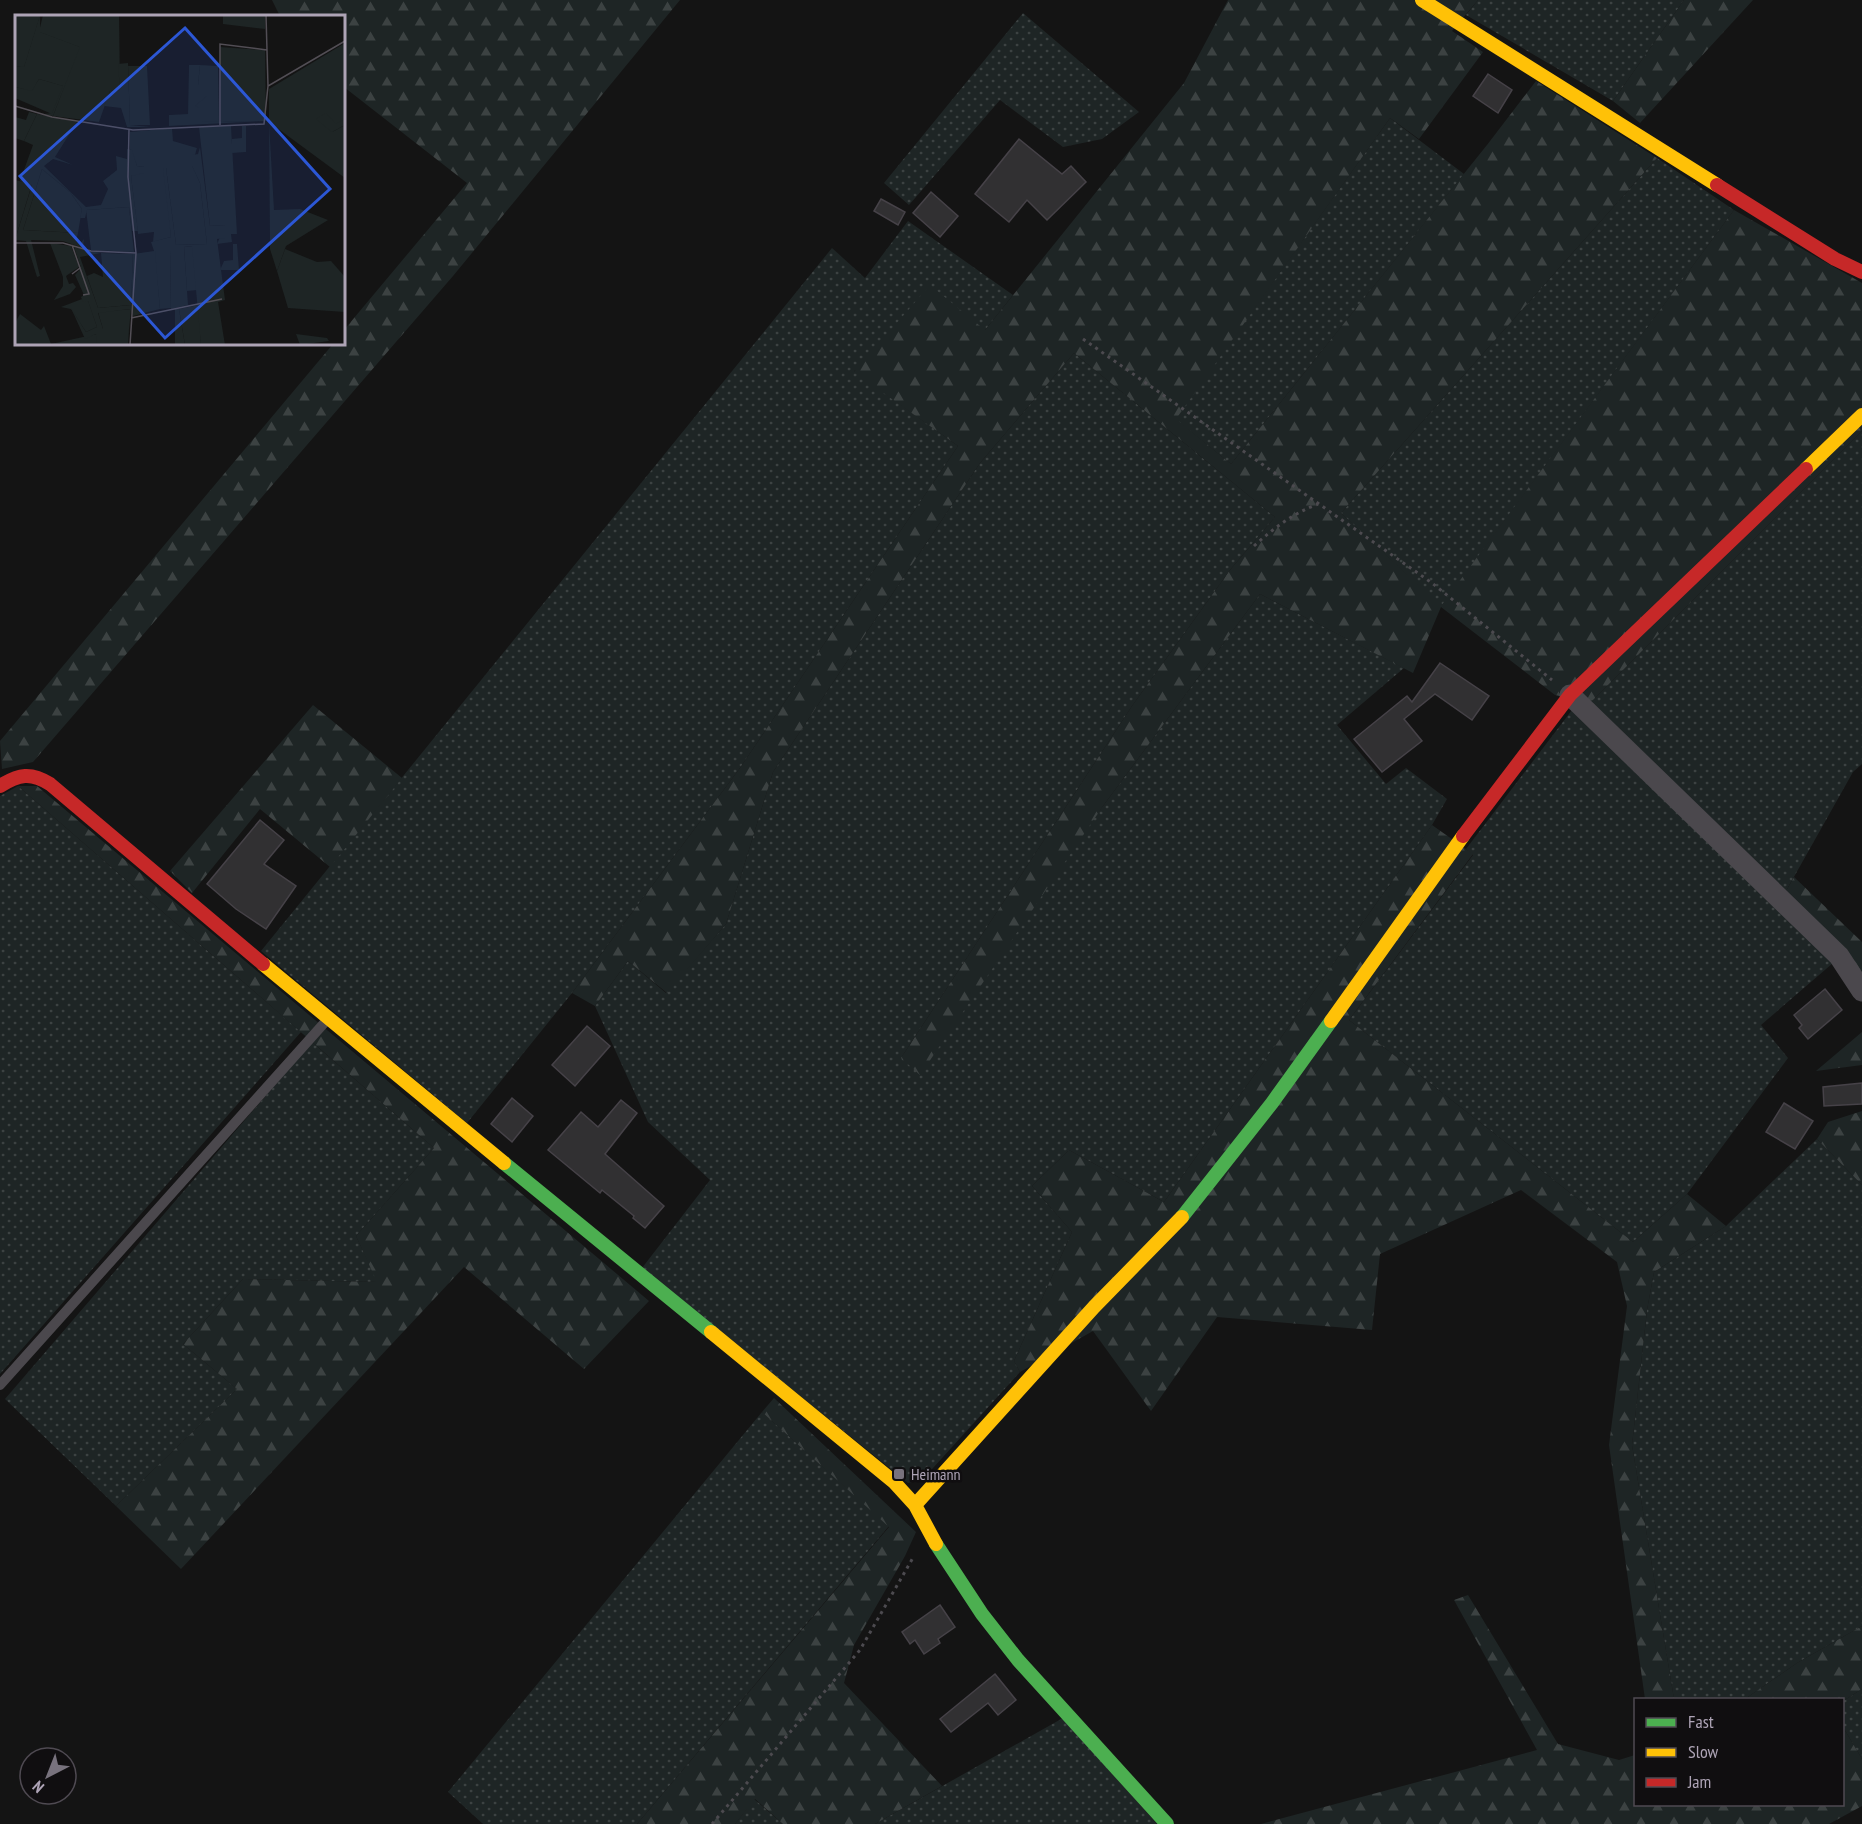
<svg xmlns="http://www.w3.org/2000/svg" width="1862" height="1824" viewBox="0 0 1862 1824" font-family="'PT Sans Narrow',sans-serif">
<style>
.grass{fill:url(#grass-dots)}
.forest{fill:url(#forest-firs)}
.building{fill:#313032;stroke:#464248;stroke-width:1.5}
.lines{fill:none;stroke-linecap:round;stroke-linejoin:round}
.path{stroke:#4c4a4f;stroke-width:3;stroke-dasharray:3 4.5;stroke-linecap:butt}
.lane{stroke:#4b484d;stroke-width:10}
.street{stroke:#4b484d;stroke-width:21}
.fast{stroke:#4caf50;stroke-width:14}
.slow{stroke:#ffc107;stroke-width:14}
.jam{stroke:#c62828;stroke-width:14}
.poi-dot{fill:#78727d;stroke:#100e10;stroke-width:2}
.labels{text-anchor:middle;stroke-width:5;stroke-linejoin:round;paint-order:stroke}
.poi-label{font-size:16px;fill:#aea4b6;stroke:#100e10;text-anchor:start}
.inset-road{fill:none;stroke:#524e55;stroke-width:1.5}
.view{fill:#2c57d5;fill-opacity:0.15;stroke:#2c57d5;stroke-width:3}
.inset-edge{fill:none;stroke:#aea4b6;stroke-width:3}
</style>
<defs>
<pattern id="grass-dots" width="8" height="8" patternUnits="userSpaceOnUse" patternTransform="scale(1.5)"><rect width="8" height="8" fill="#1e2525"/><path d="M2 2h.1M6 6h.1" fill="none" stroke="#3c4242" stroke-width="1.8" stroke-linecap="round"/></pattern>
<pattern id="forest-firs" width="22" height="20" patternUnits="userSpaceOnUse" patternTransform="scale(1.5)"><rect width="22" height="20" fill="#1e2525"/><path d="M5 1l3.5 6h-7zM16 11l3.5 6h-7z" fill="#3c4242"/></pattern>
</defs>
<rect width="100%" height="100%" fill="#141414"/>
<path class="grass" d="M1478,0H1684L1613,101L1466,15Z
M1023,13L1139,112L1102,139L1063,147L1000,100L909,205L884,183Z
M1390,118L1464,174L1231,464L1175,419Z
M1657,158L1734,210L1441,607L1341,513Z
M908,221L1013,295L985,330L854,371L958,446L740,768L572,993L467,1123L261,951L832,248L865,278Z
M1074,353L1275,517L1230,570L1132,706L901,1058L1103,806L1260,594L1404,668L1337,725L1386,784L1406,768L1447,799L1432,825L1164,1202L1069,1150L1032,1186L1072,1232L1014,1361L1020,1372L923,1479L908,1483L642,1268L710,1180L648,1122L595,1006L628,961L666,993L726,924L773,772L980,463Z
M1862,431V764L1853,772L1786,891L1590,703Z
M1572,710L1833,963L1761,1025L1788,1058L1687,1194L1633,1242L1349,1020L1473,855L1466,849Z
M18,786L301,1032L0,1374V796Z
M312,1042L434,1148L356,1236L378,1282L243,1279L183,1344L237,1389L116,1506L5,1399Z
M1817,1139L1862,1185V1626L1797,1663L1745,1699H1674L1632,1445L1647,1310L1654,1272L1726,1226Z
M762,1412L889,1526L637,1824H483L448,1792Z
M1862,1689V1759L1843,1727V1701Z
M1063,1718L1157,1824H875Z
M754,1799L783,1824H735Z"/>
<path class="forest" d="M272,0H680L453,276L33,762L2,769L0,741L333,344H344V330L467,183L344,87V16H280Z
M1228,0H1478L1452,31L1483,52L1419,139L1390,118L1176,419L1231,464L1487,145L1536,81L1657,158L1341,513L1441,606L1734,210L1862,283V431L1590,703L1555,695L1441,607L1413,673L1260,594L1103,806L920,1075L901,1058L1132,706L1230,570L1275,517L1074,353L980,463L773,772L726,924L667,993L628,961L595,1006L572,993L740,768L958,446L854,372L930,285L985,330L1184,83Z
M1684,0H1753L1640,123L1613,101Z
M313,705L402,778L330,867L260,809L192,893L170,871Z
M18,786H37L649,1301L584,1369L464,1267L181,1569L116,1506L237,1389L183,1344L243,1279L377,1282L356,1236L434,1148Z
M1432,825L1473,854L1349,1020L1633,1242L1687,1194L1726,1226L1654,1272L1647,1310L1632,1445L1674,1699H1645L1609,1445L1627,1306L1617,1262L1521,1190L1380,1254L1372,1330L1217,1317L1151,1411L1093,1331L1020,1372L1014,1361L1072,1232L1032,1186L1069,1150L1164,1202Z
M1794,877L1862,942V975L1786,891Z
M1862,1032V1065L1816,1071Z
M1862,1111V1185L1817,1139L1828,1122Z
M774,1398L916,1532L905,1556L854,1645L844,1683L942,1786L875,1824H783L755,1799L735,1824H637L889,1527L762,1412Z
M1468,1595L1558,1744L1619,1760L1635,1755L1636,1804H1842L1843,1727L1862,1759V1806L1829,1824H1261L1537,1750L1454,1600Z
M1862,1626V1689L1843,1701L1842,1700L1745,1699L1797,1663Z"/>
<path class="building" d="M1488,74L1512,90L1498,113L1473,96Z
M1019,139L1062,174L1071,166L1086,182L1047,220L1027,200L1009,222L975,194Z
M931,192L958,216L940,237L913,213Z
M881,199L905,212L898,225L874,211Z
M1440,663L1489,696L1472,720L1435,694L1404,719L1422,741L1382,772L1354,739L1407,696L1412,702Z
M260,820L284,840L264,864L296,886L266,929L236,909L207,884Z
M1825,989L1842,1010L1808,1039L1799,1028L1802,1025L1794,1015Z
M587,1026L610,1046L575,1086L552,1065Z
M1862,1083V1104L1824,1106L1823,1087Z
M512,1098L533,1116L512,1142L491,1124Z
M621,1100L637,1113L605,1154L664,1206L645,1228L633,1218L634,1216L602,1190L600,1193L548,1150L581,1112L598,1127Z
M1784,1103L1813,1121L1795,1149L1766,1132Z
M940,1605L955,1627L938,1639L940,1643L924,1654L915,1640L910,1644L902,1632Z
M995,1674L1016,1700L998,1715L988,1703L951,1732L940,1719Z"/>
<g class="lines">
<path class="path" d="M1083,339L1432,583L1552,680
M1254,546C1274,528 1292,514 1318,504
M712,1824L860,1650L914,1556"/>
<path class="lane" d="M0,1385L326,1021"/>
<path class="street" d="M1570,695L1839,956L1862,991"/>
<path class="fast" d="M504,1163L711,1332
M1182,1217L1272,1103L1331,1021
M936,1544L982,1614L1018,1660L1167,1824"/>
<path class="slow" d="M1422,0L1717,185
M1806,469L1862,415
M263,964L504,1163
M1331,1021L1463,836
M711,1332L894,1482L915,1505L936,1544
M915,1505L1094,1307L1182,1217"/>
<path class="jam" d="M1717,185L1835,259L1862,272
M0,786C19,774 31,772 50,784L263,964
M1463,836L1570,695L1806,469"/>
</g>
<rect class="poi-dot" x="893" y="1468" width="12" height="12" rx="3"/>
<g class="labels">
<g class="poi-label">
<text x="911" y="1480">Heimann</text>
</g>
</g>
<g transform="translate(15 15)">
<rect width="330" height="330" fill="#141414"/>
<path d="M0,0L25,1L9,53L2,51L0,54ZM28,0H104L105,75L95,76L84,107L38,101L64,32L24,17ZM208,0H250V14L208,9ZM330,28V104L317,117L330,110V163L254,107V74ZM205,32L250,35L251,106L206,107ZM185,50L203,51L204,107H185L179,91L192,80L183,70ZM113,51H132L135,110H115ZM24,64L49,71L37,99L0,83V72L17,75ZM14,97L22,99L9,126L0,123V102L11,105ZM216,111L222,219H216L217,227L202,229L210,210L195,211L184,112ZM157,113L158,126L182,133L177,150L185,168L192,229L161,230L151,153L156,222L138,227L139,217L123,219L116,161L129,152L122,151L115,134V117ZM27,154L55,177L67,194L63,218L8,215ZM0,165L17,169L0,225ZM114,192L119,237L76,235L71,195ZM35,228L56,231L64,252L51,261L54,269L58,268L61,272L55,279L39,285L48,271V262ZM218,229H222L224,255H205L209,246L218,245ZM178,231L183,275L172,276L169,232ZM270,234L302,247L316,246L330,262V297L273,293L262,256ZM139,236H155L156,293L145,294ZM86,238L118,239L116,290L83,293L72,261L79,258L88,262ZM67,284L73,285L82,312L71,317L56,294L46,292ZM184,290L186,330H170L164,294ZM116,294L114,314H88L83,297ZM5,299L26,315L29,311L36,329L82,319V330H1L0,308ZM281,319L312,323L314,326L285,330Z" fill="#1e2525"/>
<path d="M25,0V17L65,32L38,101L29,99L37,98L48,71L24,64L17,76L0,72V54L1,51L9,52ZM113,48L115,110L135,112H112L106,93L89,91L95,76L105,75L103,49ZM174,50H185L183,70H192V81L180,91L185,93V107L251,106L154,111V100L173,99ZM311,98L321,109L330,104V110L317,117L301,104ZM22,99L62,107L40,142L58,150L38,144L29,151L71,192L86,190L93,174L88,166L102,155L101,141L112,144V134L117,135L122,151L129,152V158L116,161L123,216H117L114,192L72,195L70,203H65L67,194L55,177L27,154L8,215L63,218L61,226L65,229L69,224L68,233L48,226L16,225L25,261L22,262L11,226L0,225L17,170L5,166L18,130L9,126ZM254,107L259,195L285,194L313,205L271,231L262,256L255,234ZM227,111H231V137L217,138V124L227,123ZM185,132L195,211L210,210V223L202,224L210,285L203,287L210,330H186L177,231L169,232L173,290L156,294L155,236H140L145,294L118,301L115,294L83,298L88,314H114L113,330H82L81,319L70,324L56,293L71,317L82,312L73,286L68,287L66,282L69,280L60,260L66,253L59,232L86,238L65,242L83,293L116,290L118,239L139,236L136,227L156,222L148,153H151L161,230L192,229L185,168L177,151V140L183,139ZM160,294H164L170,330L160,329Z" fill="#1e2525"/>
<path class="inset-road" d="M251,0L253,71M0,91L37,102L118,115L249,109L253,71L330,26M205,110V29L252,35M114,114L113,162L121,238L115,330M0,228H48L76,236L121,238M65,253L74,279L68,280M57,259L65,253L57,230M116,303L207,284"/>
<path class="view" d="M170,13L315,174L150,323L5,161Z"/>
<rect width="330" height="330" class="inset-edge"/>
</g>
<rect x="1634" y="1698" width="210" height="108" fill="#100e10" stroke="#4f4a52" stroke-width="1.5"/>
<rect x="1646" y="1718" width="30" height="9" fill="#4caf50" stroke="#4f4a52" stroke-width="1.5"/>
<text x="1688" y="1728" font-size="18" fill="#aea4b6">Fast</text>
<rect x="1646" y="1748" width="30" height="9" fill="#ffc107" stroke="#4f4a52" stroke-width="1.5"/>
<text x="1688" y="1758" font-size="18" fill="#aea4b6">Slow</text>
<rect x="1646" y="1778" width="30" height="9" fill="#c62828" stroke="#4f4a52" stroke-width="1.5"/>
<text x="1688" y="1788" font-size="18" fill="#aea4b6">Jam</text>
<g transform="translate(48 1776) rotate(222)"><circle r="28" fill="#100e10" stroke="#4f4a52" stroke-width="1.5"/>
<path d="M0-4.5L10 22L0 15L-10 22Z" fill="#78727d"/>
<text y="-9" font-size="16" font-weight="bold" text-anchor="middle" fill="#aea4b6">N</text>
</g>
</svg>
